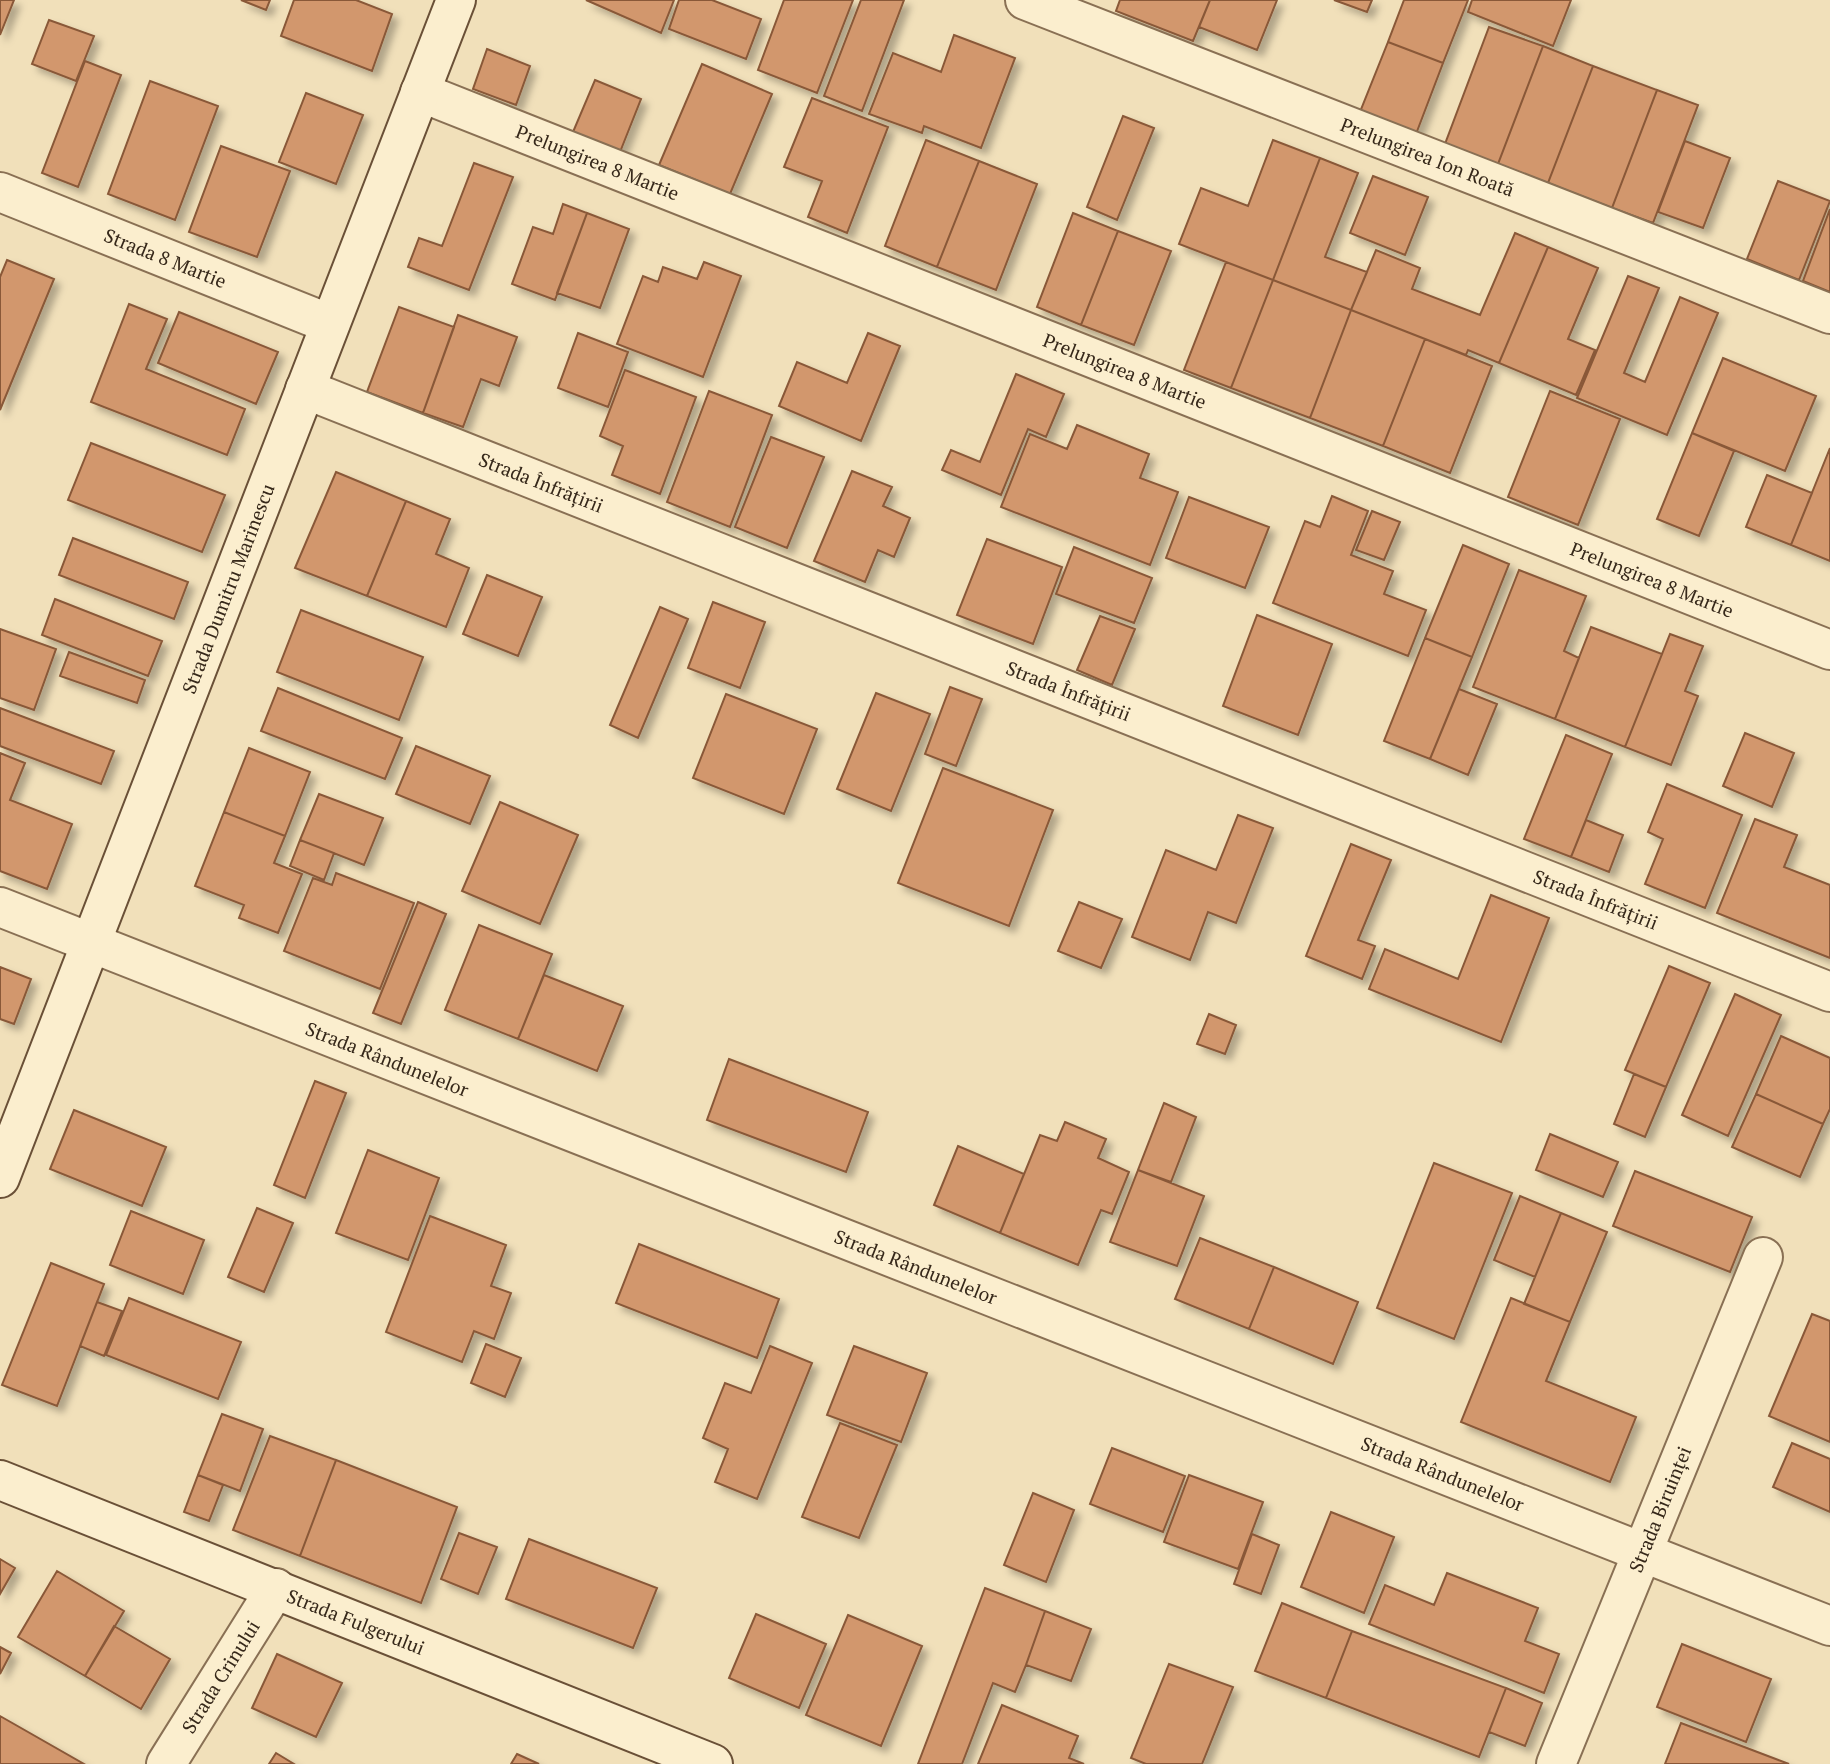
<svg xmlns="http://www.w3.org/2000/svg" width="1830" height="1764" viewBox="0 0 1830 1764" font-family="'PT Serif',serif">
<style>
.building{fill:#d2976d;stroke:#895838;stroke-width:2;filter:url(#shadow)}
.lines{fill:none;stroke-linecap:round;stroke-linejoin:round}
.street-casing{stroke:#897054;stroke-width:42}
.secondary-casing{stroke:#6a5037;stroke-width:42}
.street{stroke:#fbeece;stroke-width:38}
.secondary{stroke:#fbeece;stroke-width:38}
.labels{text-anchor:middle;stroke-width:5;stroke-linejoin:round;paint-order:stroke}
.street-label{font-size:19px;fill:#36281a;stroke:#f8eaca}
</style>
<defs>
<filter id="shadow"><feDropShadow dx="6" dy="6" stdDeviation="3.5" flood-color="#0004"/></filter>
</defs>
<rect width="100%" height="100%" fill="#f1e0ba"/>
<path class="building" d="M0,0H14L0,35Z
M241,0H270L266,10Z
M294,0H356L392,14L372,71L281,36Z
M586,0H674L661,33Z
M679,0H712L761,19L746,59L669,29Z
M784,0H853L817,93L758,70Z
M861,0H904L862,111L824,96Z
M1120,0H1210L1193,41L1116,11Z
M1210,0H1277L1257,50L1199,27Z
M1334,0H1372L1367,12Z
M1404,0H1468L1443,63L1388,42Z
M1472,0H1571L1553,46L1468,12Z
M49,20L94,36L76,81L32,64Z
M1489,27L1543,46L1498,164L1445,144Z
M954,35L1015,58L981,148L924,126L922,133L869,114L893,53L941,72Z
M1388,42L1443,63L1416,134L1360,112Z
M1543,46L1593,66L1548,183L1498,164Z
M487,49L530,66L516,105L473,89Z
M85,61L121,75L78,187L42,173Z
M702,64L772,94L730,194L659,165Z
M1593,66L1657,90L1612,208L1548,183Z
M595,80L641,99L620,152L573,132Z
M150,81L218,106L175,220L108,194Z
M1657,90L1698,105L1653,223L1612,208Z
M306,93L363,115L336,184L279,162Z
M812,98L888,127L847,233L808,217L822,181L784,167Z
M1123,116L1154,128L1117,220L1087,207Z
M926,140L979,161L937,267L885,246Z
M1273,140L1320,158L1273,280L1179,244L1201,188L1248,206Z
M1685,141L1730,158L1703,228L1658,212Z
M221,146L290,171L257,257L189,232Z
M1320,158L1358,173L1325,257L1367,272L1351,310L1273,280Z
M979,161L1037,184L996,290L937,267Z
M474,163L513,177L469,290L408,267L419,238L442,246Z
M1373,176L1428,197L1405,255L1350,233Z
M1778,181L1830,201L1799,280L1747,259Z
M563,204L587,213L555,300L512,284L533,227L553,234Z
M1830,209V292L1803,281Z
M587,213L629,229L600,308L557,293Z
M1073,213L1118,231L1081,325L1037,307Z
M1118,231L1171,251L1134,345L1081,325Z
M1515,233L1548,247L1499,363L1468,350L1466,355L1351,310L1376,250L1420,268L1412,289L1480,315Z
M1548,247L1598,268L1568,339L1595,350L1576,395L1499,363Z
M7,260L54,279L0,410V277Z
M704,262L741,276L703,377L617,344L643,276L658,282L663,267L697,279Z
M1226,262L1273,280L1231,388L1184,370Z
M1628,276L1659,288L1624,373L1645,382L1680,297L1718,313L1667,435L1577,398Z
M1273,280L1351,310L1310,418L1231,388Z
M129,304L167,319L146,369L245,409L227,455L91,402Z
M399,307L454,327L423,413L367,392Z
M1351,310L1425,339L1383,446L1310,418Z
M179,312L278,352L256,404L158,363Z
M458,315L517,337L499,386L481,379L463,427L423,413Z
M578,333L628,352L608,407L558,388Z
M868,333L900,346L861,441L779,406L797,362L847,383Z
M1425,339L1492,366L1450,473L1383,446Z
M1723,358L1816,396L1785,471L1692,433Z
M625,370L696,397L660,494L612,475L623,446L600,436Z
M1016,374L1064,394L1046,437L1028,429L1001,495L942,470L951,450L980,462Z
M709,391L772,415L730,527L667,502Z
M1550,391L1620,419L1578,525L1508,497Z
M1077,425L1149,454L1140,478L1178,492L1150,565L1001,507L1030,434L1067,449Z
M1692,433L1734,451L1699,536L1657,519Z
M771,437L824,457L787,548L735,527Z
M91,443L225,495L202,552L68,500Z
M1830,448V561L1791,545Z
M852,471L892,487L883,506L910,518L894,557L878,550L865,582L814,561Z
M336,472L406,501L367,596L295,568Z
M1767,475L1812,493L1791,545L1746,527Z
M1332,496L1368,511L1351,555L1393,571L1384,594L1426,610L1408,656L1273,603L1305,521L1320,527Z
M1189,497L1269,527L1245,588L1166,558Z
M406,501L450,519L436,554L469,568L446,627L367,596Z
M1372,511L1400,522L1384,560L1356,550Z
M73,538L188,582L174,619L59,575Z
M987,539L1062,567L1033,644L957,615Z
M1463,545L1509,564L1472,657L1425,638Z
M1074,547L1152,578L1134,623L1056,594Z
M1519,570L1586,596L1564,651L1579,658L1555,719L1473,687Z
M487,575L542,597L518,656L463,634Z
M55,599L162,641L148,676L42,635Z
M713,602L765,622L740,688L688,668Z
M660,607L688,619L638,738L610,725Z
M301,610L423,657L399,720L277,672Z
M1257,615L1332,644L1298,735L1223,706Z
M1100,616L1135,629L1112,685L1077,670Z
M1591,627L1662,654L1625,747L1555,719Z
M0,629L56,649L34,710L0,698Z
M1670,634L1703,646L1685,691L1698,696L1671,765L1625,747Z
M1425,638L1472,657L1430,759L1384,741Z
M69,652L145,680L137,703L60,676Z
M950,687L982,699L956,766L925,754Z
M278,688L402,738L385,779L261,731Z
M1459,689L1497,704L1468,775L1430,759Z
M876,693L930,714L891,811L837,789Z
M726,694L817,729L784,814L693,778Z
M0,708L114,751L101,784L0,746Z
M1745,733L1794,753L1772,807L1723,786Z
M1566,735L1612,754L1571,857L1524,839Z
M416,746L490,776L470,824L396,794Z
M249,748L310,772L285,836L224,812Z
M0,753L25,763L10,800L72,824L47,889L0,871Z
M943,768L1053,810L1009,926L898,883Z
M1667,784L1742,815L1705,908L1645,884L1663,839L1648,832Z
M319,794L383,818L364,865L300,840Z
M500,802L578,835L540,924L462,891Z
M224,812L285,836L274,863L302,874L278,933L239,918L244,905L195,886Z
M1238,815L1273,828L1236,923L1208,912L1190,960L1132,937L1166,850L1216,870Z
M1755,819L1797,835L1784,867L1830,885V958L1717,913Z
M1586,820L1623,835L1609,872L1571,857Z
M300,840L334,853L324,880L290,866Z
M1351,844L1391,860L1358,940L1375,946L1362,979L1306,956Z
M336,873L414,903L380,989L284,951L313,878L332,885Z
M1491,895L1549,918L1501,1042L1369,989L1385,949L1458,979Z
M418,902L446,914L401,1024L373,1013Z
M1079,902L1122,919L1101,968L1058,951Z
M479,925L552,954L518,1039L445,1010Z
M1669,966L1710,983L1666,1087L1625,1070Z
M0,967L31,979L14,1024L0,1019Z
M544,975L623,1006L597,1071L518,1039Z
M1735,994L1781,1015L1728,1136L1682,1115Z
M1209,1014L1236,1025L1225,1054L1197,1044Z
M1781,1036L1830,1058V1109L1823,1124L1756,1094Z
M729,1059L868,1112L846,1172L707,1120Z
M1634,1074L1666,1087L1645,1137L1614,1124Z
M315,1081L346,1093L305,1198L274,1185Z
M1756,1094L1823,1124L1800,1177L1732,1147Z
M1164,1103L1196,1117L1171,1182L1138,1170Z
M74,1110L166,1147L142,1206L50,1169Z
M1065,1122L1106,1139L1098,1158L1129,1172L1112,1214L1101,1210L1078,1265L1000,1233L1040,1135L1057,1141Z
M1550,1134L1618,1162L1603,1197L1536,1170Z
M958,1146L1024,1174L1000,1233L934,1205Z
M368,1150L439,1178L408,1260L336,1233Z
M1434,1163L1512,1193L1454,1339L1377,1308Z
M1138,1170L1204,1196L1177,1266L1110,1242Z
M1635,1171L1752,1217L1730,1272L1613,1226Z
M1520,1196L1561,1213L1535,1277L1494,1260Z
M257,1208L293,1223L264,1292L228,1277Z
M131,1211L204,1240L183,1294L110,1265Z
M1561,1213L1607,1232L1570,1322L1524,1304Z
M430,1216L506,1245L491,1286L511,1293L494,1339L474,1331L462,1362L386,1332Z
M1200,1238L1274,1267L1249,1329L1175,1299Z
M639,1244L779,1299L757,1358L616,1303Z
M51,1263L104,1284L57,1406L2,1385Z
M1274,1267L1358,1302L1333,1364L1249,1329Z
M129,1298L241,1342L218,1399L106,1355Z
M1511,1298L1570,1322L1546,1381L1636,1417L1610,1482L1461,1422Z
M97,1302L122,1311L104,1356L80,1346Z
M1812,1314L1830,1321V1442L1769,1416Z
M486,1344L521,1358L505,1397L471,1383Z
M770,1346L812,1363L757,1499L715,1482L728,1449L703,1438L725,1383L751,1393Z
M854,1346L927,1373L901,1442L827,1415Z
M222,1414L263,1429L240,1491L198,1475Z
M840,1423L897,1445L859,1538L802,1517Z
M270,1436L336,1460L300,1556L233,1530Z
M1792,1443L1830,1459V1512L1773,1487Z
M1112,1448L1185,1476L1163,1532L1090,1504Z
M336,1460L457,1507L421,1603L300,1556Z
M198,1475L223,1485L209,1521L184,1512Z
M1189,1475L1263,1502L1238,1569L1164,1542Z
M1033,1493L1074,1510L1046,1582L1004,1565Z
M1331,1512L1394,1537L1364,1613L1301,1587Z
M459,1533L497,1547L478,1594L441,1579Z
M1252,1534L1279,1545L1261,1594L1234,1584Z
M529,1539L657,1588L633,1648L506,1599Z
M0,1559L15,1568L0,1594Z
M57,1571L124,1611L85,1676L18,1637Z
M1447,1573L1538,1608L1525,1641L1559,1654L1544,1693L1369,1624L1385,1585L1434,1605Z
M985,1588L1045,1611L1026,1665L1015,1692L993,1683L962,1764H918Z
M1282,1603L1352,1631L1326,1698L1255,1671Z
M1045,1611L1091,1629L1071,1681L1026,1665Z
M756,1614L826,1644L799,1708L729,1678Z
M848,1615L922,1646L881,1746L806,1715Z
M114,1626L170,1659L141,1709L85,1676Z
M1352,1631L1506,1688L1479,1757L1326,1698Z
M1682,1644L1771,1679L1746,1742L1657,1707Z
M0,1647L11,1653L0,1674Z
M277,1654L342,1683L316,1737L252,1708Z
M1169,1664L1233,1687L1202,1764H1146L1131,1758Z
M1506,1688L1542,1703L1525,1746L1489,1732Z
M1002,1705L1078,1736L1069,1758L1084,1764H978Z
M0,1716L84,1764H0Z
M1681,1723L1789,1764H1665Z
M276,1753L294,1764H269Z
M517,1754L539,1764H511Z"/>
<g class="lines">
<g class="street-casing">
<g id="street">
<path id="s1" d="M1025,0L1830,314"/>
<path id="s2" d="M420,92L1830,650"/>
<path id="s3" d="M0,192L330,324"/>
<path id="s4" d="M305,389L1830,992"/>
<path id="s5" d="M0,907L1830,1626"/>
<path id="s6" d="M166,1764L276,1588"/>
<path id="s7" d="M1556,1764L1763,1257"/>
</g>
</g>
<g class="secondary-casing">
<g id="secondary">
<path id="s8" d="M0,1178L456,0"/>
<path id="s9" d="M0,1480L713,1764"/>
</g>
</g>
<use href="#street" class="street"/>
<use href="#secondary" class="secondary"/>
</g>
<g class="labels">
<g class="street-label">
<text dy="7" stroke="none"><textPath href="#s1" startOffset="432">Prelungirea Ion Roată</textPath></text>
<text dy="7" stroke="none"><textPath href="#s2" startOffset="191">Prelungirea 8 Martie</textPath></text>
<text dy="7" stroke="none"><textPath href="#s3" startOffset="178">Strada 8 Martie</textPath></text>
<text dy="7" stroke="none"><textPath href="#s2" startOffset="758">Prelungirea 8 Martie</textPath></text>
<text dy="7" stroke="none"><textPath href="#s4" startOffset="254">Strada Înfrățirii</textPath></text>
<text dy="7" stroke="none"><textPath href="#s2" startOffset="1325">Prelungirea 8 Martie</textPath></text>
<text dy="7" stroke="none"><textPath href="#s8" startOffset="632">Strada Dumitru Marinescu</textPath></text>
<text dy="7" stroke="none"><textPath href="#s4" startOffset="821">Strada Înfrățirii</textPath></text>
<text dy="7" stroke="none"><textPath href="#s4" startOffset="1388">Strada Înfrățirii</textPath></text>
<text dy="7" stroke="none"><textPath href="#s5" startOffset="416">Strada Rândunelelor</textPath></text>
<text dy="7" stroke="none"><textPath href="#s5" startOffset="984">Strada Rândunelelor</textPath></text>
<text dy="7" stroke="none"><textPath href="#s5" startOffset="1550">Strada Rândunelelor</textPath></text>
<text dy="7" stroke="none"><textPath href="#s7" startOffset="275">Strada Biruinței</textPath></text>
<text dy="7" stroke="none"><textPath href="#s9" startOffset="383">Strada Fulgerului</textPath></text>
<text dy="7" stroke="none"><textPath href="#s6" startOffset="103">Strada Crinului</textPath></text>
</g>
</g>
</svg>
